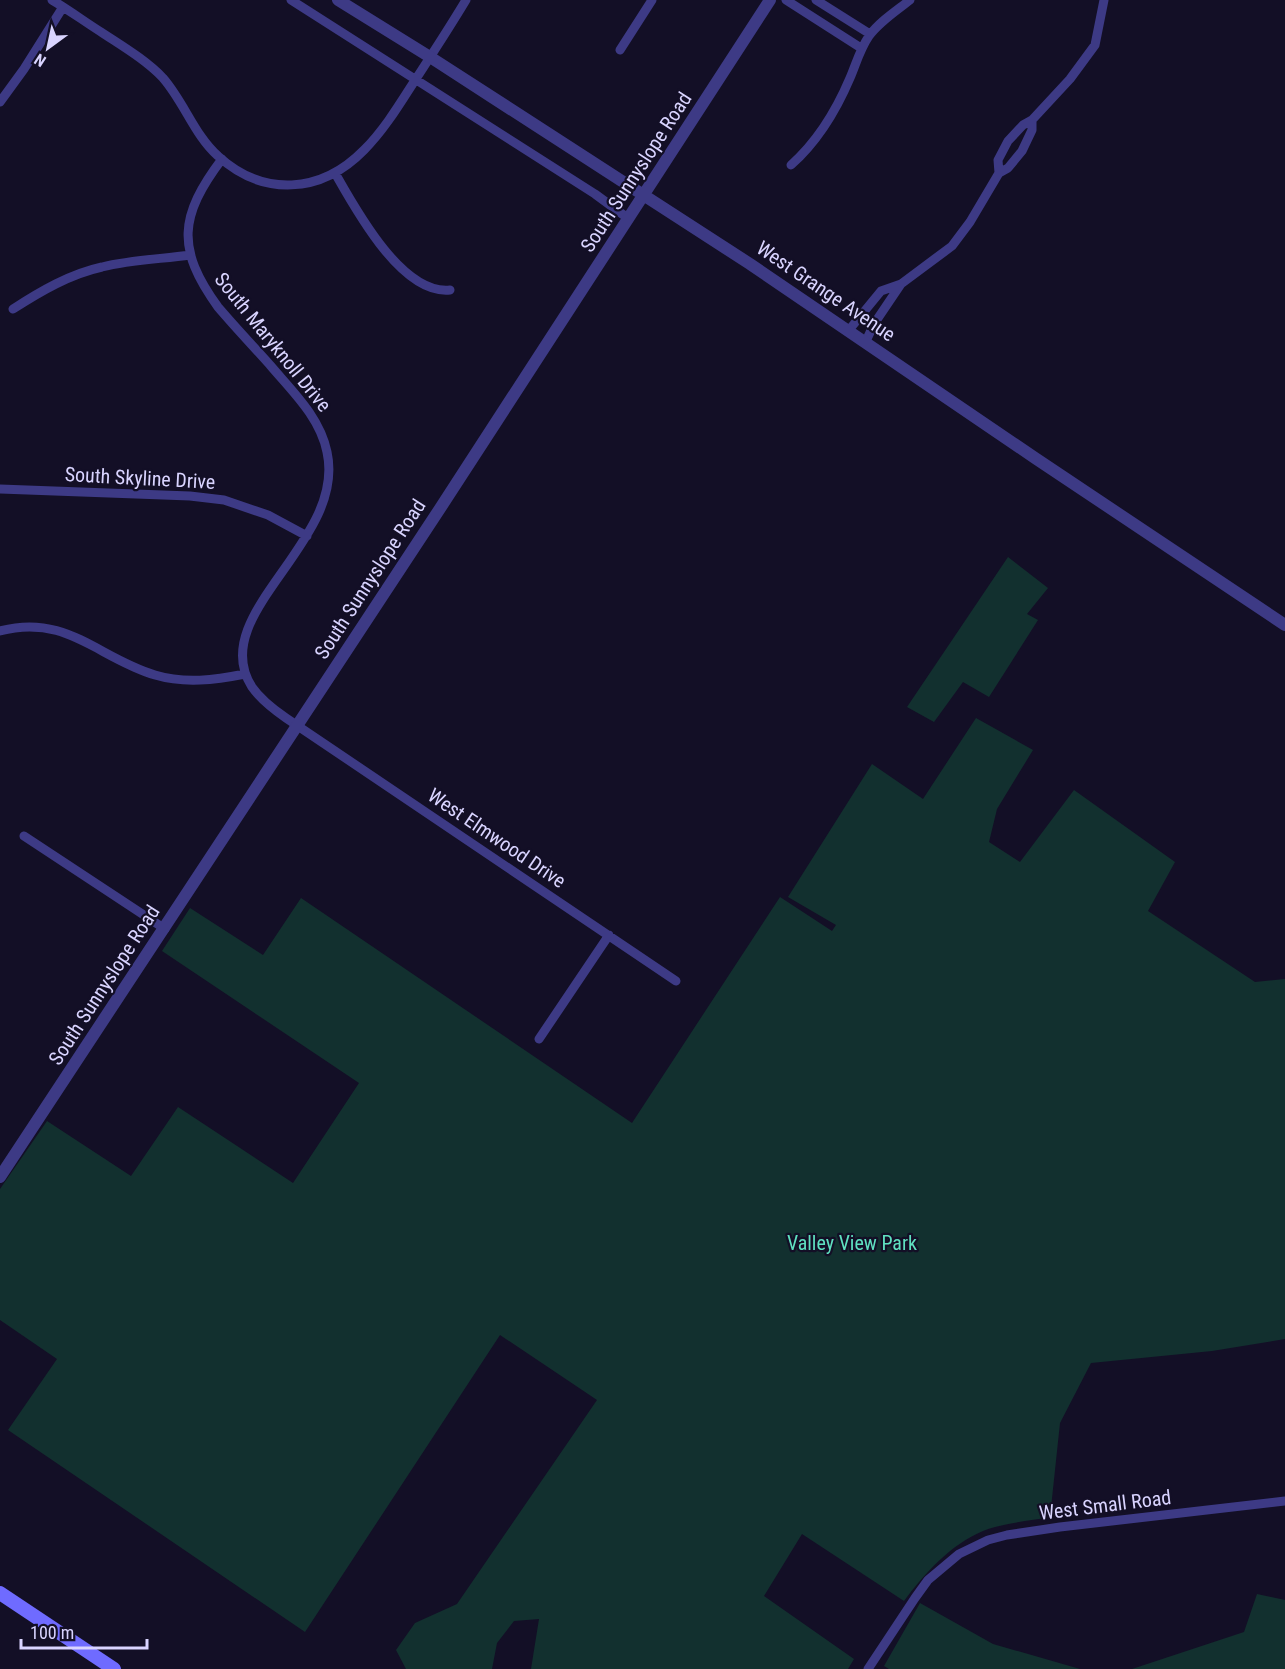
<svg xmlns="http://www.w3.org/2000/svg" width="1285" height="1669" viewBox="0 0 1285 1669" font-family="'Roboto Condensed',sans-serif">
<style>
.green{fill:#12302f}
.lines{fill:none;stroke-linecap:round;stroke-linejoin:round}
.minor{stroke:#3d3a85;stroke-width:9}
.tertiary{stroke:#3d3a85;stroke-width:12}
.secondary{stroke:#6f6bff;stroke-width:14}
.labels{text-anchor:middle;stroke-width:4.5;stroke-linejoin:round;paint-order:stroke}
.street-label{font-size:20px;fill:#d9d4ff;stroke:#130f26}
.park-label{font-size:20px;fill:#5fe0c0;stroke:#130f26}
</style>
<rect width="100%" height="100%" fill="#130f26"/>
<path class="green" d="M1008,557L1048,588L1027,614L1038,620L989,697L963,682L934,722L907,707Z
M976,718L1033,750L997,809L989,842L1020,862L1074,790L1175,862L1148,911L1255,982L1285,979V1339L1212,1351L1091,1363L1060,1423L1050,1517C1029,1521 1003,1523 983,1531C951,1544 924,1574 904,1601L802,1534L764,1596L854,1659L848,1669H531L539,1619L514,1621L497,1643L492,1669H406L396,1650L415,1623L457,1604L597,1400L500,1335L305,1632L8,1430L57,1359L0,1320V1189L47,1121L131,1176L178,1107L293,1183L359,1083L162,951L190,908L263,955L301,898L632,1123L780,897L832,931L836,925L788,897L872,764L923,799Z
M1257,1594L1285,1600V1669H1132L1244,1632Z
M920,1603L993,1644L1080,1669H889L884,1666Z"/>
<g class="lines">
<path class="minor" d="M52,0C69,10 85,22 101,32C122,46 146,60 163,78C184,102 195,136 218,156C263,197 321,194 364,150C382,132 396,110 410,88C429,59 448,30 466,0
M291,0L595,194L629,219
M786,0L861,48
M816,0L870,34
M620,50L652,0
M0,102L24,69L63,7
M222,159C179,216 176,249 218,307C235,327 253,346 270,365C292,391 320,417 327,452C347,542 205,614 252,687C261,700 273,709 286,718L676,981
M791,165C818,141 836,111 850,78C856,64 860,49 869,36C879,22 896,11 910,0
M335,173C356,210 402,295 450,290
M999,173L998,160L1008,141L1023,125L1032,120L1070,79L1095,45L1104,0
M13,309C41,291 70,274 102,267C130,260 161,259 190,255
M849,330L881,291L901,284L952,246L970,222L999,173L1008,168L1022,151L1032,130V120
M866,341L874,324L901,284
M0,489L190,496L224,500L268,515L307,536
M0,631C66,613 98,658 155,675C185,684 215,680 245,674
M24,836L165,929
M539,1039L609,935
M868,1669L915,1598L928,1580L959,1554L988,1540L1007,1535L1060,1527L1285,1501"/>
<path class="tertiary" d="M338,0L430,57L750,264L1035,458L1285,625
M0,1177L439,510L770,0"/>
<path class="secondary" d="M0,1593L114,1669"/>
</g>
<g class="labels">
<g class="street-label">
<text transform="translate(636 172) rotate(-57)" y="7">South Sunnyslope Road</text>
<text transform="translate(826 291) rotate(34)" y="7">West Grange Avenue</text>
<text transform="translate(273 342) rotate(51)" y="7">South Maryknoll Drive</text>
<text transform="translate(140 478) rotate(3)" y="7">South Skyline Drive</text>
<text transform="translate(370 579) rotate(-57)" y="7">South Sunnyslope Road</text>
<text transform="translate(497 838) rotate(34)" y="7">West Elmwood Drive</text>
<text transform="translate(104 985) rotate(-57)" y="7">South Sunnyslope Road</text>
<text transform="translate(1105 1505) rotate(-7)" y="7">West Small Road</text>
</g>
<g class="park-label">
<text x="852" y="1250">Valley View Park</text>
</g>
</g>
<g transform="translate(48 48) rotate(213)" stroke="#130f26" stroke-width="4.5" paint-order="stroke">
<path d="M0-4.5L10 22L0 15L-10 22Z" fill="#d9d4ff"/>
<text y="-9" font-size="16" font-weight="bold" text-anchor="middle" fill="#d9d4ff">N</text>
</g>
<path d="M21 1639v9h126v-9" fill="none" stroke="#d9d4ff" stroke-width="3"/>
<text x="30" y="1639" font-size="18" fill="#d9d4ff" stroke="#130f26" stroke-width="4.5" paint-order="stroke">100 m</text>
</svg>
